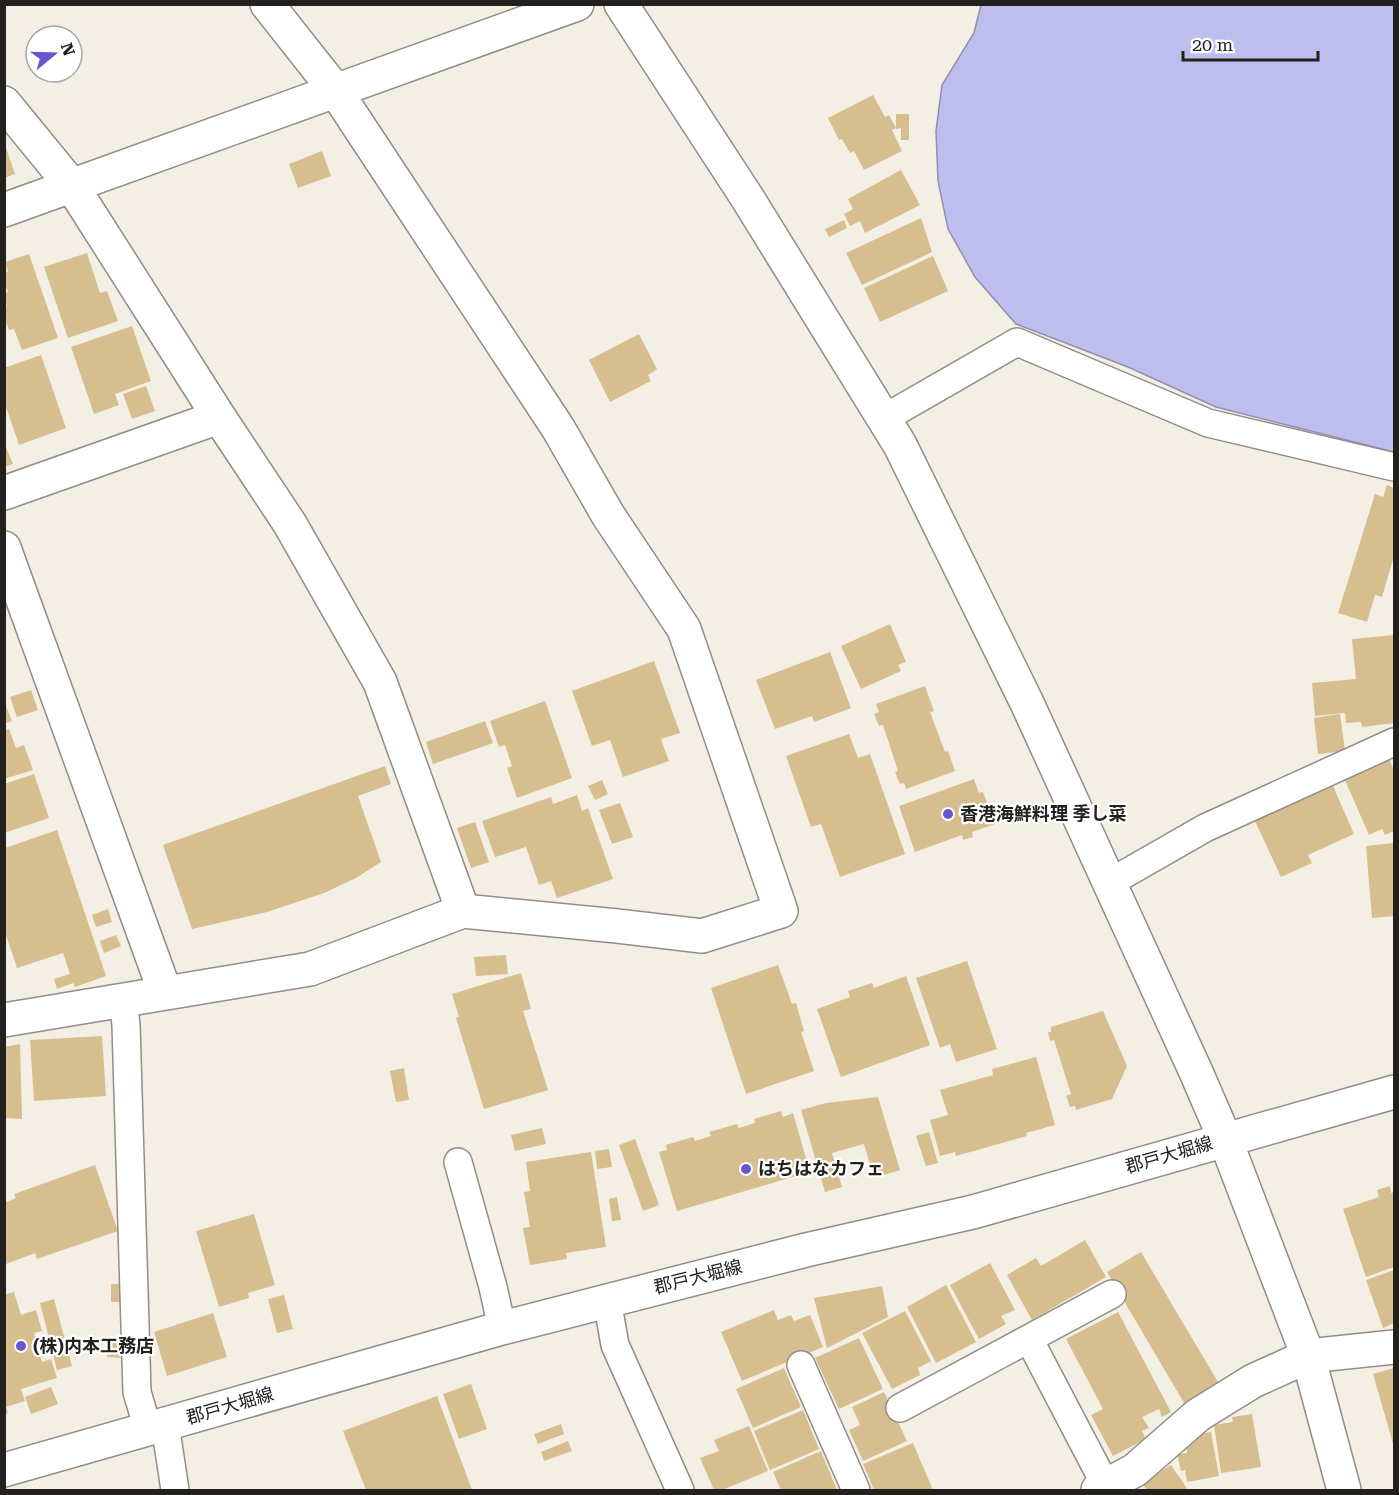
<svg xmlns="http://www.w3.org/2000/svg" width="1399" height="1495" viewBox="0 0 1399 1495" font-family="'Roboto Serif','Noto Sans JP',serif">
<style>
.water{fill:#bebeee;stroke:#8f8faf;stroke-width:1.5}
.building{fill:#d6be8f}
.lines{fill:none;stroke-linecap:round;stroke-linejoin:round}
.service-casing{stroke:#928d85;stroke-width:30}
.minor-casing{stroke:#928d85;stroke-width:36}
.tertiary-casing{stroke:#928d85;stroke-width:36}
.secondary-casing{stroke:#928d85;stroke-width:36}
.service{stroke:#fff;stroke-width:27}
.minor{stroke:#fff;stroke-width:33}
.tertiary{stroke:#fff;stroke-width:33}
.secondary{stroke:#fff;stroke-width:33}
.poi-dot{fill:#6756cf;stroke:#fff;stroke-width:2}
.labels{text-anchor:middle;stroke-width:4.5;stroke-linejoin:round;paint-order:stroke}
.poi-label{font-size:18px;font-weight:bold;fill:#22211d;stroke:#fff;text-anchor:start}
.street-label{font-size:18px;fill:#22211d;stroke:#fff}
</style>
<rect width="100%" height="100%" fill="#f4efe5"/>
<path class="water" d="M981,5H1394V452L1216,407L1128,367L1016,324L975,277L948,229L938,181L936,131L942,85L974,33Z"/>
<path class="building" d="M873,95L885,117L889,115L896,128L892,130L902,151L864,170L854,151L850,153L842,139L839,140L828,118Z
M896,114H909V140H901V128L896,129Z
M5,145L15,174L4,178V146Z
M322,151L331,176L298,188L289,164Z
M901,170L920,205L865,233L860,221L850,226L844,214L853,209L848,199Z
M921,218L932,252L862,285L846,253Z
M844,220L847,228L829,237L825,229Z
M87,253L100,293L107,291L118,321L68,338L44,267Z
M29,254L58,338L22,350L14,329L9,330L4,317V308L7,307L4,294L8,292L4,282V273L8,272L5,262Z
M933,256L948,291L880,322L864,288Z
M132,326L151,381L115,394L119,405L94,414L71,347Z
M639,334L657,369L648,375L651,381L610,402L589,360Z
M41,355L66,428L19,445L4,401V368Z
M146,386L155,411L132,419L123,394Z
M4,442L13,464L4,467Z
M1387,485L1394,488V556L1382,597L1375,595L1367,622L1338,613L1375,494L1383,497Z
M890,624L906,662L898,665L901,671L861,689L841,646Z
M1394,635V723L1362,727L1361,722L1346,723L1345,713L1315,716L1312,683L1356,679L1352,639Z
M830,652L851,708L814,722L812,716L775,729L756,680Z
M654,661L680,733L661,739L669,761L623,777L610,740L592,746L572,691Z
M925,686L934,711L930,712L945,752L948,751L955,771L906,789L904,783L900,784L895,772L898,771L883,725L879,726L874,714L879,712L876,704Z
M31,690L38,710L17,717L10,697Z
M4,701L12,721L4,724Z
M545,701L572,778L517,798L507,768L512,766L505,745L499,747L490,721Z
M1340,714L1345,751L1318,754L1314,718Z
M485,721L493,743L433,764L426,742Z
M9,729L16,748L24,745L33,770L4,779V730Z
M849,734L858,758L870,754L905,854L840,877L821,824L811,827L786,756Z
M1389,758L1394,771V831L1385,835L1382,829L1369,835L1344,778Z
M385,766L391,784L358,796L381,862L356,878L324,893L267,912L192,929L163,845Z
M34,774L49,818L4,833V784Z
M974,779L979,793L983,792L995,824L972,832L973,837L963,840L962,835L915,852L899,806Z
M602,780L608,794L595,800L588,786Z
M1333,786L1354,834L1308,855L1312,863L1281,877L1255,821Z
M577,795L582,811L588,808L613,879L557,898L551,881L539,885L526,847L495,857L482,821L551,797L553,804Z
M620,803L633,837L612,844L599,810Z
M475,822L489,862L471,868L457,828Z
M57,830L106,976L75,987L73,983L57,989L54,979L70,974L63,953L17,968L5,932V848Z
M1394,843V916L1372,918L1366,846Z
M108,909L112,922L96,927L92,915Z
M116,935L121,946L104,953L100,941Z
M506,955L508,974L476,976L474,957Z
M967,961L997,1049L956,1062L950,1044L940,1048L916,978Z
M778,965L792,1004L796,1003L804,1031L801,1032L814,1071L746,1094L711,988Z
M521,973L531,1009L523,1011L548,1090L484,1109L456,1018L459,1017L452,994Z
M906,976L930,1045L841,1077L817,1009L850,997L848,991L872,983L874,988Z
M1103,1011L1127,1066L1112,1099L1076,1110L1075,1106L1070,1107L1066,1096L1071,1094L1054,1040L1050,1041L1048,1032H1051V1027Z
M102,1036L106,1096L34,1101L30,1040Z
M20,1044L22,1119L4,1118V1047Z
M1036,1057L1055,1125L1026,1133L1027,1136L956,1156L955,1152L940,1156L930,1120L948,1115L940,1090L993,1075L992,1069Z
M404,1068L409,1100L396,1102L390,1071Z
M878,1097L900,1170L874,1178L864,1144L832,1153L842,1187L825,1192L801,1110L826,1103Z
M781,1111L783,1117L793,1113L810,1172L677,1211L659,1152L667,1150L666,1145L693,1137L695,1141L711,1136L709,1132L737,1124L739,1128L755,1123L754,1119Z
M542,1128L546,1144L515,1151L511,1135Z
M929,1132L938,1163L926,1166L916,1136Z
M635,1139L659,1205L643,1211L619,1145Z
M609,1149L612,1167L597,1169L595,1151Z
M591,1152L606,1247L566,1253L567,1259L530,1265L523,1228L530,1227L524,1192L530,1191L526,1162Z
M95,1165L118,1231L37,1259L35,1253L6,1264L4,1203L16,1198L14,1194Z
M1390,1186L1391,1193L1394,1192V1267L1366,1277L1343,1209L1379,1197L1377,1190Z
M617,1197L621,1220L612,1221L609,1199Z
M254,1214L275,1285L248,1293L249,1298L219,1307L196,1231Z
M1085,1240L1106,1277L1032,1320L1007,1275L1036,1258L1041,1266Z
M1141,1252L1218,1382L1184,1403L1107,1272Z
M990,1263L1015,1310L1001,1316L1006,1324L979,1339L950,1285Z
M1394,1270V1323L1383,1328L1366,1280Z
M111,1284H124L125,1302H111Z
M946,1285L976,1342L936,1363L907,1307Z
M882,1286L888,1317L827,1348L814,1298Z
M14,1292L21,1315L36,1310L42,1331L34,1333L42,1362L51,1359L57,1378L21,1389L25,1401L6,1407L8,1413L5,1414L4,1295Z
M284,1295L293,1329L277,1333L268,1299Z
M54,1299L72,1366L57,1370L40,1303Z
M774,1310L778,1320L791,1315L794,1321L810,1315L823,1347L742,1381L721,1332Z
M905,1311L931,1361L918,1368L920,1375L892,1389L862,1333Z
M1118,1312L1171,1412L1162,1417L1159,1409L1142,1417L1149,1428L1142,1431L1146,1439L1113,1456L1091,1415L1103,1409L1066,1339Z
M213,1313L227,1357L167,1376L154,1332Z
M107,1338L123,1339V1358L107,1357Z
M859,1338L883,1389L839,1409L815,1358Z
M784,1368L801,1407L753,1428L736,1389Z
M1394,1368V1447L1373,1374Z
M471,1384L487,1429L459,1439L443,1394Z
M51,1387L58,1404L31,1414L25,1397Z
M884,1392L907,1441L863,1461L849,1430L860,1425L852,1407Z
M437,1396L472,1490H366L343,1431Z
M803,1410L819,1449L770,1470L754,1431Z
M1252,1414L1261,1467L1221,1473L1214,1425L1233,1422L1232,1417Z
M561,1424L564,1434L538,1444L534,1434Z
M749,1426L768,1471L722,1490H714L700,1458L719,1451L714,1440Z
M1211,1432L1219,1476L1187,1482L1185,1470L1181,1471L1177,1454L1187,1453L1186,1443L1194,1442L1193,1435Z
M568,1441L572,1451L544,1461L541,1452Z
M913,1443L933,1490H874L863,1464Z
M821,1451L837,1490H781L773,1472Z
M1171,1465L1188,1490H1147L1142,1483Z"/>
<g class="lines">
<g class="service-casing">
<path id="service" d="M883,419L1017,342L1208,423L1394,467
M1109,883L1205,828L1394,742
M123,1000L126,1025L137,1392L148,1429
M458,1162L493,1287L502,1328
M607,1300L615,1345L680,1490
M1029,1339L1106,1486
M801,1365L856,1490
M900,1408L1112,1294
M165,1424L175,1490"/>
</g>
<g class="minor-casing">
<path id="minor" d="M4,103L72,186L219,417L290,524L380,682L463,911
M4,210L577,4
M4,493L219,417
M4,548L165,992
M4,1020L310,969L463,911L617,926L702,936L781,911L684,629L608,515L558,428L335,90L267,4
M1098,1490L1135,1470L1198,1415L1253,1381L1308,1356L1394,1347"/>
</g>
<g class="tertiary-casing">
<path id="tertiary" d="M621,4L748,199L900,445L1027,703L1196,1072L1225,1139L1308,1356L1344,1490"/>
</g>
<g class="secondary-casing">
<path id="secondary" d="M4,1470L502,1328L806,1250L973,1212L1394,1092"/>
</g>
<use href="#service" class="service"/>
<use href="#minor" class="minor"/>
<use href="#tertiary" class="tertiary"/>
<use href="#secondary" class="secondary"/>
</g>
<g class="poi-dot">
<circle cx="948" cy="814" r="6"/>
<circle cx="746" cy="1169" r="6"/>
<circle cx="21" cy="1346" r="6"/>
</g>
<g class="labels">
<g class="poi-label">
<text x="960" y="820">香港海鮮料理 季し菜</text>
<text x="758" y="1175">はちはなカフェ</text>
<text x="33" y="1352">(株)内本工務店</text>
</g>
<g class="street-label">
<text transform="translate(1169 1155) rotate(-16)" y="6">郡戸大堀線</text>
<text transform="translate(698 1277) rotate(-14)" y="6">郡戸大堀線</text>
<text transform="translate(230 1406) rotate(-16)" y="6">郡戸大堀線</text>
</g>
</g>
<rect width="1399" height="1495" fill="none" stroke="#22211d" stroke-width="12"/>
<g transform="translate(54 54) rotate(71)"><circle r="28" fill="#ffffff" stroke="#a7a6a5" stroke-width="1.5"/>
<path d="M0-4.5L10 22L0 15L-10 22Z" fill="#6756cf"/>
<text y="-9" font-size="16" font-weight="bold" text-anchor="middle" fill="#22211d">N</text>
</g>
<path d="M1183 51v9h135v-9" fill="none" stroke="#22211d" stroke-width="3"/>
<text x="1192" y="51" font-size="18" fill="#22211d" stroke="#ffffff" stroke-width="4.5" paint-order="stroke">20 m</text>
</svg>
